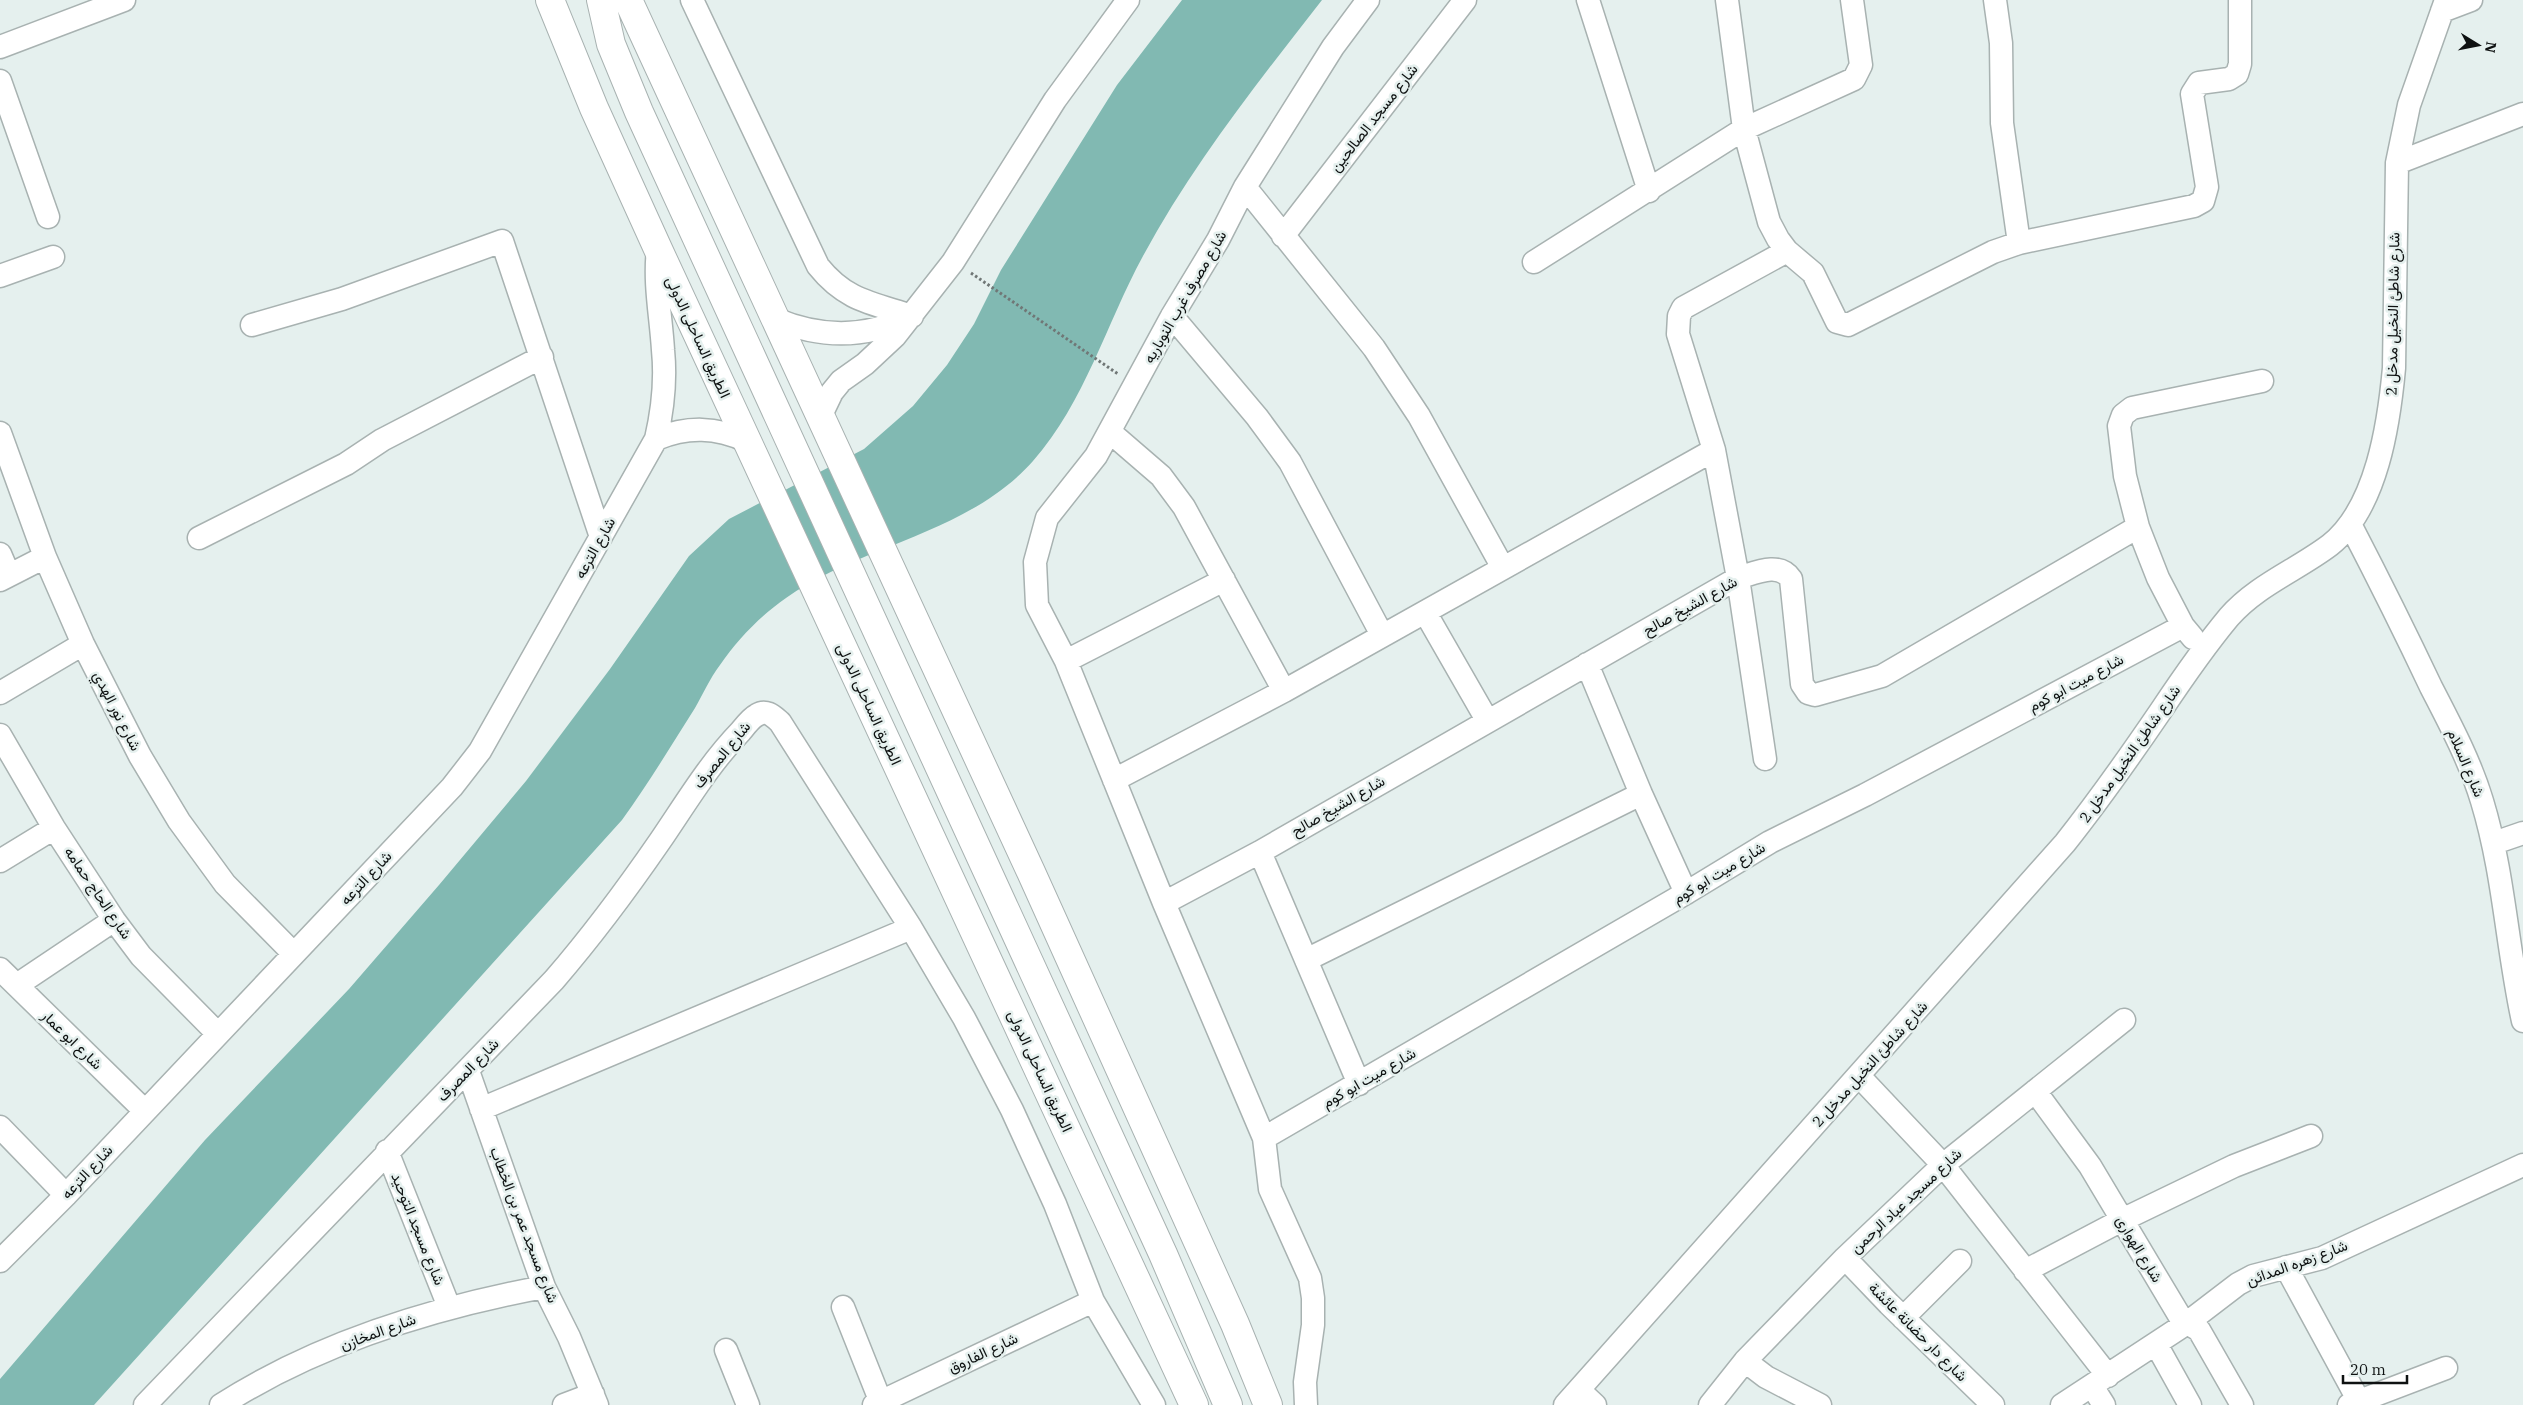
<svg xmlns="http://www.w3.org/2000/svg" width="2523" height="1405" viewBox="0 0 2523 1405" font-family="'IBM Plex Serif',Vazirmatn,serif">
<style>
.water{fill:#81b9b2}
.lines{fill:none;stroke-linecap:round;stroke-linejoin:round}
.minor-casing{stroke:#a8b2b1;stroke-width:25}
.highway-casing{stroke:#a8b2b1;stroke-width:30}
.path{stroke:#707776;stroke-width:3;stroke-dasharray:2.5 2.5;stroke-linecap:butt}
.minor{stroke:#fff;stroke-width:22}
.highway{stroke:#fff;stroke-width:28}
.labels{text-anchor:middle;stroke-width:5;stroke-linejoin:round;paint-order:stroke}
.street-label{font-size:15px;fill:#0e1111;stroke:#e5f0ee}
</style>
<rect width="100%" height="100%" fill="#e5f0ee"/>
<path class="water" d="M1182,0H1322C1258,82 1193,164 1143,256C1106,324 1085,402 1033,461C968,534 863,544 786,598C760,616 738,639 720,665C710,678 703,694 695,708C671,746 648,784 622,820L94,1405H0V1379L205,1140L349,989L439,885L526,781L610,669L689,556L729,519L864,449L913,406L947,365L974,324L1001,270L1117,85Z"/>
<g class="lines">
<g class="minor-casing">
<path id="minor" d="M692,0L818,266C846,301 872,303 912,316
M1588,0L1649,191
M1727,0L1744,129L1769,222L1778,239L1787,251L1683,308L1679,316L1678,334L1714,450L1738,578L1765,759
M1995,0L2001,43L2002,123L2019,243
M2442,11L2471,0
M0,47L124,0
M0,81L48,217
M2397,163L2523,114
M1245,187L1374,348L1419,416L1503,568
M1283,236L1465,0
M1787,251L1813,273L1837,322L1848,325L1993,252L2019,243L2194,206L2203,201L2207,187L2192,94L2199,83L2229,79L2237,74L2240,64V0
M1534,262L1744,129L1854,79L1861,65L1852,0
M0,276L53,257
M1172,316L1257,417L1290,462L1382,635
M775,319C820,338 864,339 909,317
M252,325L342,299L502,241L601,537
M820,417L832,392L841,381L865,364L895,336L953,262L1055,100L1128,0
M1110,432L1161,476L1184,507L1284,691
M0,433L45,557L83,644L140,756L179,821L225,884L294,954
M656,439C688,426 716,427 747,441
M2350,524C2378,578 2405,632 2431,687C2450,724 2470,761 2482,801C2504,873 2507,948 2523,1021
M199,538L346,464L382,440L542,357
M0,554L9,575
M0,580L45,557
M1425,612L1487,720
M2193,638L2183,626L2158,578L2138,527L2125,476L2119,426L2123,415L2132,408L2262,381
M1066,661L1224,580
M1587,664L1641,794L1686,893
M0,693L83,644
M0,735L54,828L114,920L141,956L218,1034
M1114,780L1284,691L1714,450
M2494,843L2523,833
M1260,852L1359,1084
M0,861L54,828
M1164,903L1260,852L1738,578C1755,573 1779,561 1791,579L1802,684L1808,693L1815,695L1882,676L2138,527
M1306,960L1641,794
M0,969L145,1111
M17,985L114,920
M468,1071L544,1287L569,1337L597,1405
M1859,1076L1943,1165L2108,1376
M2035,1091L2090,1166L2182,1320L2199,1330L2242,1405
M481,1109L911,928
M0,1127L66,1195
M1264,1138L1686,893L1770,842L1865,795L2183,626
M387,1151L449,1307
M1845,1258L1889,1304L1993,1405
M0,1261L66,1195L452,787L480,751L656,439C663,409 666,380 663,350C661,316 654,284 658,249
M2286,1267L2361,1405
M2025,1271L2122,1220L2234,1166L2311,1136
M843,1307L882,1405
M1903,1318L1960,1261
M2156,1344L2190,1405
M726,1350L748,1405
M1745,1361L1766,1377L1820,1405
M2092,1386L2104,1405
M1579,1390L1595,1405
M145,1405L554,980C592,936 627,889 660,841C686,803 709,764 741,731C745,726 751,718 757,715C766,709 773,716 780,722L911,928L964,1018L1012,1110L1055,1204L1093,1301L1154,1405
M221,1405C318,1343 432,1308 544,1287
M564,1405L593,1394
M874,1405L1093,1301
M1306,1405L1305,1382L1313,1325V1298L1310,1278L1270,1189L1264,1138L1164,903L1066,661L1037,605L1035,562L1047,518L1096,456L1172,316L1218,240L1245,187L1333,47L1368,0
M1565,1405L2065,843C2099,800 2130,756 2160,712C2182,679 2204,647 2229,617C2257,585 2297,570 2330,545C2377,508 2389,423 2394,368L2397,163L2409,105L2446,0
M1710,1405L1745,1361L1845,1258L1943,1165L2124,1020
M2062,1405L2187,1323L2238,1284L2253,1276L2322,1258L2523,1165
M2349,1405L2446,1368"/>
</g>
<g class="highway-casing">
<path id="highway" d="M550,0L594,108L658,249L1194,1405
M601,0L611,44L639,112L1163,1254L1228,1405
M628,0L1031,872L1235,1324L1268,1405"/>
</g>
<path class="path" d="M971,273L1118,374"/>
<use href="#minor" class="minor"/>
<use href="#highway" class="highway"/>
</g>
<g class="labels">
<g class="street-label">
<text transform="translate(1374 118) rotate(-52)" y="5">شارع مسجد الصالحين</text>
<text transform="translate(1185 297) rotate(-60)" y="5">شارع مصرف غرب النوباريه</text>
<text transform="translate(2393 314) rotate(-89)" y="5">شارع شاطئ النخيل مدخل 2</text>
<text transform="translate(698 337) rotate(65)" y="5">الطريق الساحلى الدولى</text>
<text transform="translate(595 548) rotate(-61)" y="5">شارع الترعه</text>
<text transform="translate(1690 606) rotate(-29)" y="5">شارع الشيخ صالح</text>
<text transform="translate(2076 683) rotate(-28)" y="5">شارع ميت ابو كوم</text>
<text transform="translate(869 704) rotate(65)" y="5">الطريق الساحلى الدولى</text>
<text transform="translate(117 711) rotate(63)" y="5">شارع نور الهدي</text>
<text transform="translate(2130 754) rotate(-55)" y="5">شارع شاطئ النخيل مدخل 2</text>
<text transform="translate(722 755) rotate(-51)" y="5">شارع المصرف</text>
<text transform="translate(2466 763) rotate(67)" y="5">شارع السلام</text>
<text transform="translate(1338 806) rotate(-30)" y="5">شارع الشيخ صالح</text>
<text transform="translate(1719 873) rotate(-31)" y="5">شارع ميت ابو كوم</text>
<text transform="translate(366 878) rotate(-47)" y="5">شارع الترعه</text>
<text transform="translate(98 893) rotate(56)" y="5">شارع الحاج حمامه</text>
<text transform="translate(72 1040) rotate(44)" y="5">شارع ابو عمار</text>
<text transform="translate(1870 1064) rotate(-48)" y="5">شارع شاطئ النخيل مدخل 2</text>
<text transform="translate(468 1070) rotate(-46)" y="5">شارع المصرف</text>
<text transform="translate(1040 1071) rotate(65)" y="5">الطريق الساحلى الدولى</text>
<text transform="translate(1369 1078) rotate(-30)" y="5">شارع ميت ابو كوم</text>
<text transform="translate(87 1172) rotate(-47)" y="5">شارع الترعه</text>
<text transform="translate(1906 1201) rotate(-43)" y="5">شارع مسجد عباد الرحمن</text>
<text transform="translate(524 1225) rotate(69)" y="5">شارع مسجد عمر بن الخطاب</text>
<text transform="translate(418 1229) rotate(68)" y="5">شارع مسجد التوحيد</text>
<text transform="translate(2139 1249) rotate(59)" y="5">شارع الهوارى</text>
<text transform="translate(2297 1263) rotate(-20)" y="5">شارع زهره المدائن</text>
<text transform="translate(378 1332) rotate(-20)" y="5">شارع المخازن</text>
<text transform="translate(1918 1332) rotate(45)" y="5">شارع دار حضانة عائشة</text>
<text transform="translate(983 1353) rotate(-25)" y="5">شارع الفاروق</text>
</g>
</g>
<g transform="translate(2478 45) rotate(100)" stroke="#e5f0ee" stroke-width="4" paint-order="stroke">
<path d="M0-4L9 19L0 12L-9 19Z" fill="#0e1111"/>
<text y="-8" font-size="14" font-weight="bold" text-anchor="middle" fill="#0e1111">N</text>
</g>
<path d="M2343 1375v8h64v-8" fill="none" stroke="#0e1111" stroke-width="2.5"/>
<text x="2350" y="1375" font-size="15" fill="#0e1111" stroke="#e5f0ee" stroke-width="4" paint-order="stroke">20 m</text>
</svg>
